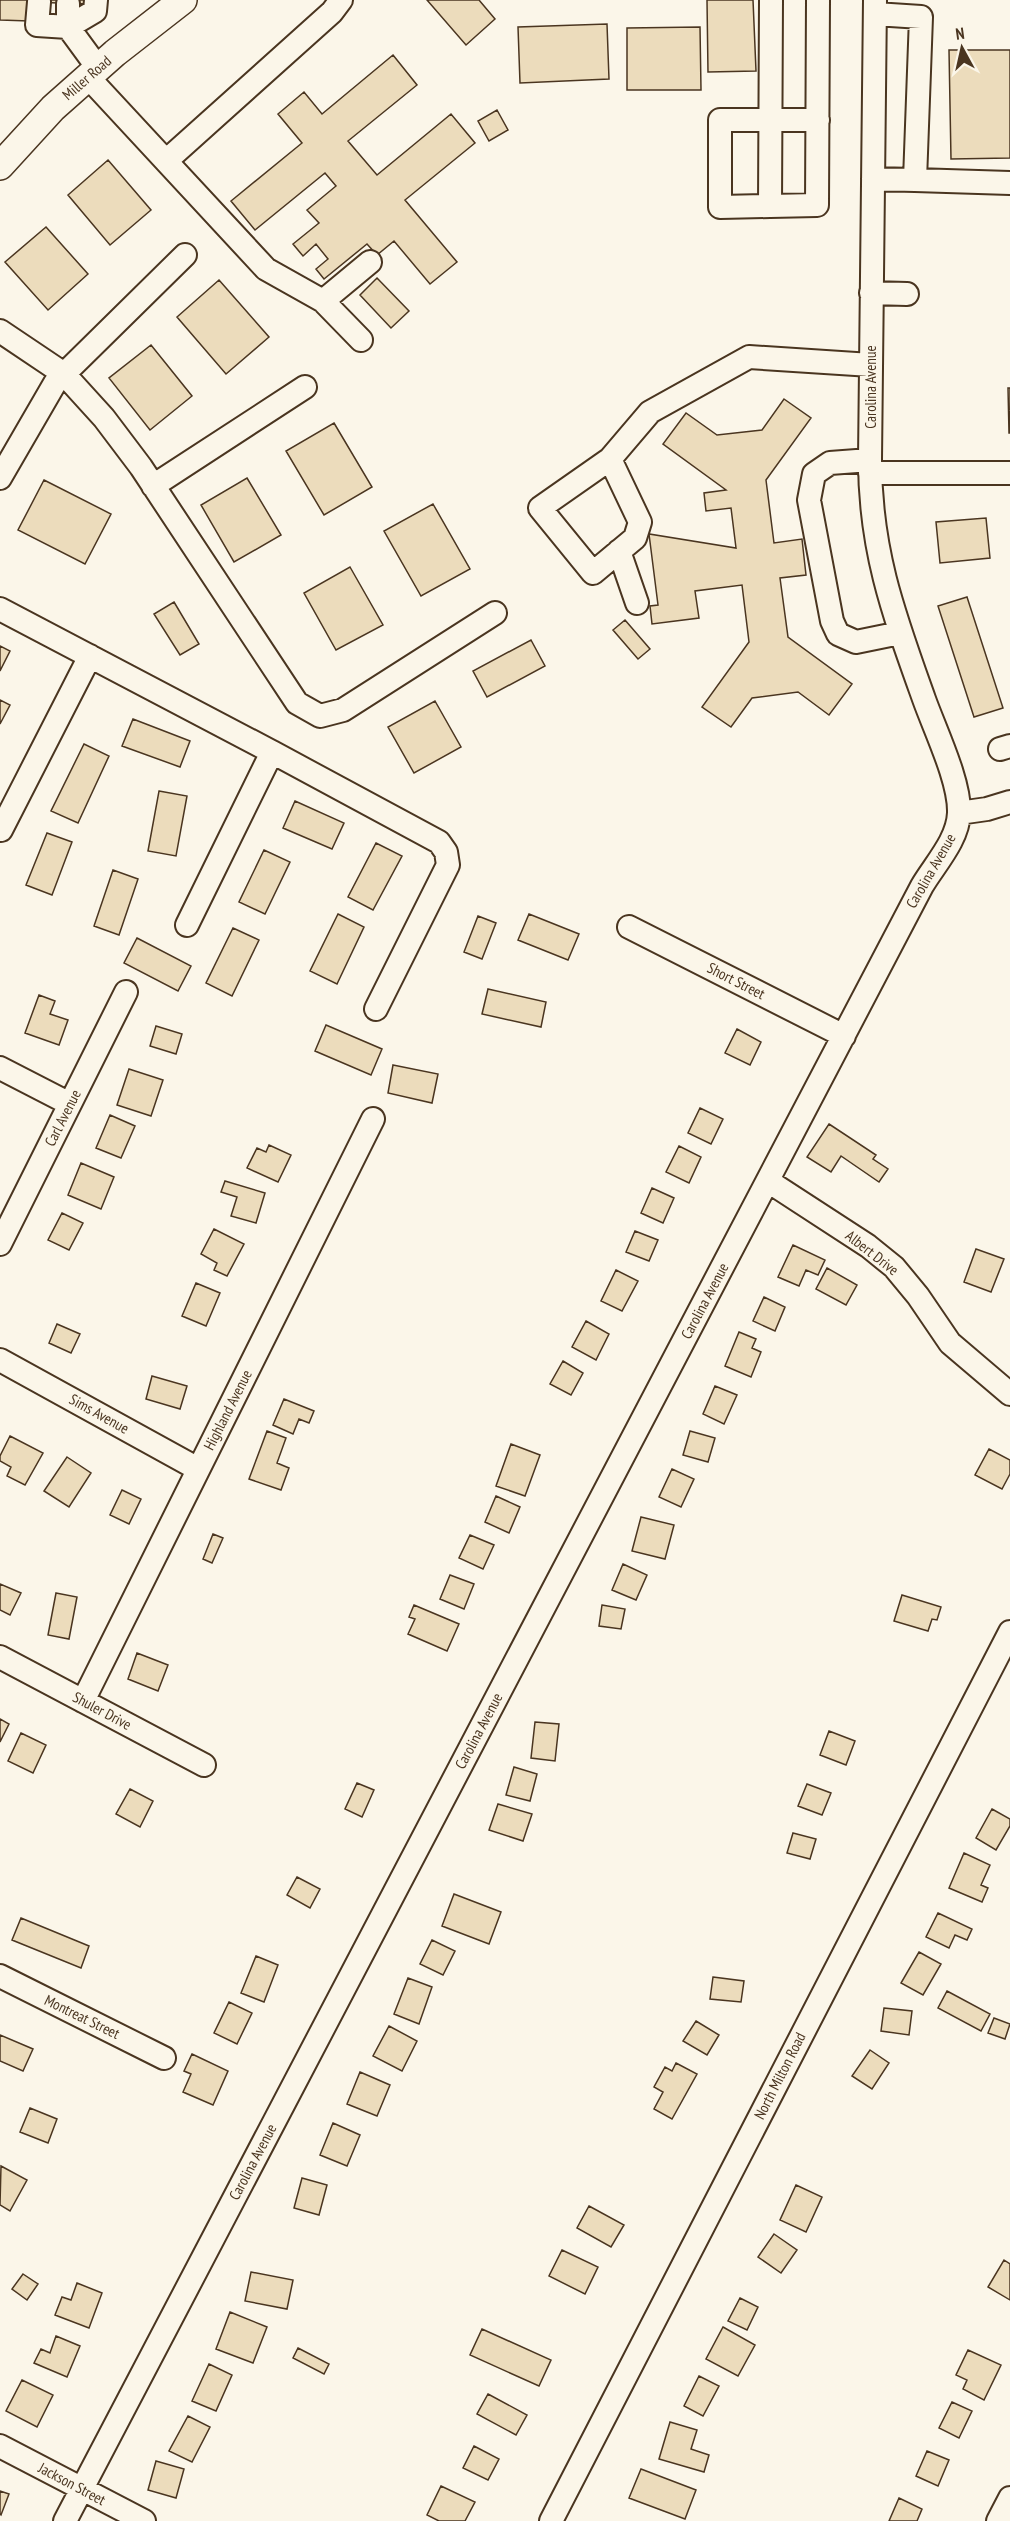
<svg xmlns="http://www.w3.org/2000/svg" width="1010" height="2521" viewBox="0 0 1010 2521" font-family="'PT Sans Narrow',sans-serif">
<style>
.building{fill:#ecdcbc;stroke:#4a3520;stroke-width:1.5}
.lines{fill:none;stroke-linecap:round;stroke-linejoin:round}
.minor-casing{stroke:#4a3520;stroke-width:26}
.major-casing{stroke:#4a3520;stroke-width:30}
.minor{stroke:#fbf6e9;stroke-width:22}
.major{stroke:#fbf6e9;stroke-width:27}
.labels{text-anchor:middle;stroke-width:4.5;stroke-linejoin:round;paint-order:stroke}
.street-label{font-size:15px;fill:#4a3520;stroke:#fbf6e9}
</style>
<rect width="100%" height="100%" fill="#fbf6e9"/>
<path class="building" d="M0,0H88V4L30,2L29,21L0,20Z
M427,0H479L495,19L466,45Z
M707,0H753L756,71L708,72Z
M607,24L609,79L520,83L518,27Z
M700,27L701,90H627V28Z
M949,50H1010V158L951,159Z
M393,55L417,85L348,141L377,175L451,114L475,143L405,200L457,262L430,284L394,241L377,255L367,244L324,279L316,269L328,259L316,244L303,256L293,244L319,223L307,210L336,186L325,173L255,230L231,201L302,143L278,114L304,92L322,114Z
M497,110L508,130L489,141L478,121Z
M108,160L151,210L110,245L68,195Z
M46,227L88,274L48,310L5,262Z
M377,278L409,311L391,328L360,295Z
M219,280L269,337L226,374L177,317Z
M151,345L192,396L150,430L109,378Z
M1008,388H1010V433H1009Z
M784,399L811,418L766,480L774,543L802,539L806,575L780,578L788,637L852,684L829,715L798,692L752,698L731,727L702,707L749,642L742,585L695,591L699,618L652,624L650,606L658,605L649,534L736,548L731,508L706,511L704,493L726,490L663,444L686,413L717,435L762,430Z
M334,423L372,487L324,515L286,451Z
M247,478L281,535L234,562L201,505Z
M44,480L111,514L85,564L18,530Z
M433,504L470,569L421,596L384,531Z
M986,518L990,558L940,563L936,522Z
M350,567L383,625L336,650L304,593Z
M967,597L1003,708L974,717L938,606Z
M174,602L199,644L180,655L154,614Z
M625,620L650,649L638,659L613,630Z
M531,640L545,666L487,697L473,671Z
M0,646L10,651L0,671Z
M0,700L10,705L0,724Z
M435,701L461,747L414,773L388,727Z
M133,719L190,741L180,767L122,746Z
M84,744L109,756L78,823L51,811Z
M159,791L187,796L176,856L148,851Z
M295,801L344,823L332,849L283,828Z
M47,833L72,842L52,895L26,885Z
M376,843L402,856L373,910L348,897Z
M264,850L290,862L265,914L239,902Z
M113,870L138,879L119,935L94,926Z
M338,914L364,927L337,984L310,971Z
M529,914L579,934L568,960L518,940Z
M478,916L496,923L482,959L464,952Z
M233,928L259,940L232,996L206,983Z
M137,938L191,966L178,991L124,963Z
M488,989L546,1002L541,1027L482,1014Z
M39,995L55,1001L50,1014L68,1020L59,1045L25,1033Z
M326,1025L382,1049L371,1075L315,1051Z
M156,1026L182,1034L176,1054L150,1046Z
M737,1029L761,1042L750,1065L725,1053Z
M393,1065L438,1074L432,1103L388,1093Z
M129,1069L163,1080L151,1116L117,1105Z
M700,1108L723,1119L711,1144L688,1133Z
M110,1115L135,1126L121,1158L96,1148Z
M829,1124L876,1155L873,1159L888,1169L879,1182L841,1156L831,1172L807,1157Z
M269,1145L291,1155L278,1182L247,1168L257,1148L266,1152Z
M679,1146L701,1157L689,1183L666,1172Z
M81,1163L114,1177L101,1209L68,1195Z
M225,1181L265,1193L256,1223L231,1216L237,1197L221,1192Z
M652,1188L674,1198L663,1223L641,1213Z
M62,1213L83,1223L69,1250L48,1240Z
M214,1229L244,1244L227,1276L214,1270L217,1263L201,1254Z
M635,1231L658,1240L649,1261L626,1252Z
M793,1245L825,1260L818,1275L806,1270L799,1286L778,1277Z
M976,1249L1004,1259L991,1292L964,1282Z
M827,1268L857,1285L846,1305L816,1289Z
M616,1270L638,1281L622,1311L601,1301Z
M196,1283L220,1293L206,1326L182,1316Z
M764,1297L785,1307L775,1331L753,1321Z
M586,1321L609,1334L596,1360L572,1347Z
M57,1324L80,1334L71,1353L49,1343Z
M739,1332L756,1339L752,1348L761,1352L751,1377L725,1366Z
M563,1361L583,1373L571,1395L550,1384Z
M152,1376L187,1386L180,1409L146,1399Z
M715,1386L737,1395L724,1424L703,1414Z
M284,1399L314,1411L309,1423L299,1419L293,1434L273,1425Z
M267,1431L286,1438L277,1463L289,1468L281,1490L249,1479Z
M690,1431L715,1438L708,1462L683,1455Z
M10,1436L43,1453L25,1485L7,1476L11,1467L0,1461V1456Z
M511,1444L540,1455L525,1496L496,1486Z
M989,1449L1010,1460V1474L1002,1489L975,1475Z
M67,1457L91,1473L69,1507L44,1491Z
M672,1469L694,1479L681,1507L659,1497Z
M122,1490L141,1499L129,1524L110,1515Z
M496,1496L520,1507L509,1533L485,1522Z
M641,1517L674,1525L665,1559L632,1551Z
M213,1534L223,1538L212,1563L203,1559Z
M470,1535L494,1545L483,1569L459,1558Z
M623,1564L647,1575L636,1600L612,1590Z
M450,1575L474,1584L464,1609L440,1599Z
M0,1584L21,1593L10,1615L0,1610Z
M56,1593L77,1597L69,1639L48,1635Z
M902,1595L941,1607L937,1620L932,1619L928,1631L894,1621Z
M414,1605L459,1624L447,1651L408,1634L415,1619L409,1617Z
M602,1605L625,1609L621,1629L599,1626Z
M137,1653L168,1665L158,1691L128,1679Z
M0,1719L9,1724L0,1742Z
M535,1722L559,1724L555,1761L531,1758Z
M829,1731L855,1741L846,1765L820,1755Z
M21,1733L46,1745L33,1773L8,1761Z
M514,1767L537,1774L530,1801L506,1795Z
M357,1783L374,1790L362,1817L345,1809Z
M807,1784L831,1793L822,1815L798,1806Z
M130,1789L153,1801L140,1827L116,1814Z
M498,1804L532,1814L523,1841L489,1830Z
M992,1809L1010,1819V1826L996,1850L976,1838Z
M793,1833L816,1839L810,1859L787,1853Z
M964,1853L990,1865L981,1885L988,1888L982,1902L949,1888Z
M297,1877L320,1889L310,1908L287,1895Z
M454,1894L501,1912L489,1944L442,1926Z
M938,1913L972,1929L967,1940L955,1935L949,1948L926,1937Z
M21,1918L89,1946L81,1968L12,1940Z
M432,1940L455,1951L443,1975L420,1964Z
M919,1952L941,1964L923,1995L901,1983Z
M256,1956L278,1965L264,2002L241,1993Z
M713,1977L744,1981L741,2002L710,1999Z
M408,1978L432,1987L419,2024L394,2014Z
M947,1991L990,2014L981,2031L938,2008Z
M229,2002L252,2013L237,2044L214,2033Z
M884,2008L912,2011L909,2035L881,2031Z
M994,2018L1010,2024L1005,2039L988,2033Z
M696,2021L719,2035L707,2055L683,2041Z
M389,2026L417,2041L402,2071L373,2056Z
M0,2035L33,2049L23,2071L0,2061Z
M870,2050L889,2063L872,2089L852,2076Z
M192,2054L228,2071L213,2105L183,2092L191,2074L184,2071Z
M676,2063L697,2074L672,2119L654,2109L663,2092L654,2087L665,2067L672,2071Z
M360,2072L390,2085L377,2116L347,2104Z
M30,2108L57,2119L48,2143L20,2132Z
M333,2123L360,2135L347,2166L320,2155Z
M1,2166L27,2180L10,2211L0,2205Z
M302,2178L327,2185L319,2215L294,2208Z
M796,2185L822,2197L806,2232L780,2220Z
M589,2206L624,2225L611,2247L577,2228Z
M774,2234L797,2250L781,2273L758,2257Z
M562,2250L598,2267L585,2294L549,2276Z
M1004,2260L1010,2264V2300L988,2287Z
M251,2272L293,2280L287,2309L245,2301Z
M23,2274L38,2284L27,2300L12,2289Z
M77,2283L102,2293L89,2328L55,2315L62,2297L71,2300Z
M740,2298L758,2307L747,2330L728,2321Z
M230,2312L267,2327L253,2363L216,2349Z
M723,2327L755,2345L738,2376L706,2359Z
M482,2329L551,2360L539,2386L470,2355Z
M56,2336L80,2346L67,2377L34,2363L41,2349L50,2353Z
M298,2348L329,2364L324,2374L293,2358Z
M968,2350L1001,2365L984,2400L963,2389L967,2380L956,2375Z
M209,2364L232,2375L216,2411L192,2401Z
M699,2376L719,2386L703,2416L684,2406Z
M22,2380L53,2395L37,2427L6,2411Z
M488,2394L527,2415L516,2435L477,2414Z
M952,2402L972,2411L959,2438L939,2428Z
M188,2416L210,2427L192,2462L169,2451Z
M670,2422L697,2430L691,2449L709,2455L704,2472L659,2459Z
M474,2446L499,2459L488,2480L463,2468Z
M927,2451L949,2460L938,2486L916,2476Z
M156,2461L184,2469L176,2498L148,2490Z
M641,2469L696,2490L685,2519L629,2498Z
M441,2486L475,2502L465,2521H439L427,2515Z
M0,2491L9,2494L1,2515L0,2514Z
M899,2498L922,2509L917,2521H889Z"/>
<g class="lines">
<g class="minor-casing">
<path id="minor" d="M771,0L770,206L720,207V120H818
M39,2L37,25L68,27L95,11L96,0
M68,4V27L98,68
M88,77L266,269L323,301L370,262
M166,161L332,12L341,0
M873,179L915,180L921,17L875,14
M915,180L1010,183
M770,206L817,205L818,0
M871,293L907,294
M323,301L361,340
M0,331L64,374L104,418L141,467L297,703L320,716L343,710L495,613
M610,459L640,522L635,538L593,573L540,508L610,459L650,412L749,357L871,365
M870,460L830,463L814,474L809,500L832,621L838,634L856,642L900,633
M870,473H1010
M0,478L55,383L185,255
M153,486L305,387
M619,551L637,603
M0,609L272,752L187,925
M1000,749L1010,746
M272,752L439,842L446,852L448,865L376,1009
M959,813L987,809L1010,802
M1,830L90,656
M629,927L844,1036
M0,1068L70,1104
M768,1181L868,1246L894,1267L918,1296L950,1343L1010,1394
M0,1244L126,992
M0,1360L198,1469
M0,1657L204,1765
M83,1701L373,1119
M0,1976L164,2058
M0,2446L144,2521
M65,2521L922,886C935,864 958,840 959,813C960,781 935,730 924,699C894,615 870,551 870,460L875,0
M551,2521L1010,1632
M998,2521L1010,2498"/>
</g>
<g class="major-casing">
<path id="major" d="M0,166L53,108L115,53L183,0"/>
</g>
<use href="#minor" class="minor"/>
<use href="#major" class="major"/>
</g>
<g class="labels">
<g class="street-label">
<text transform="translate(87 78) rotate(-41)" y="5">Miller Road</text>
<text transform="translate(871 387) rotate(-90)" y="5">Carolina Avenue</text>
<text transform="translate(931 871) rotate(-60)" y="5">Carolina Avenue</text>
<text transform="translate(736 981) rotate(27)" y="5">Short Street</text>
<text transform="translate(63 1118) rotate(-63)" y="5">Carl Avenue</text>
<text transform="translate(872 1253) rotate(38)" y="5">Albert Drive</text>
<text transform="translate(705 1301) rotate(-62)" y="5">Carolina Avenue</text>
<text transform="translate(228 1410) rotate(-63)" y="5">Highland Avenue</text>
<text transform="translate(99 1414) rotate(29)" y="5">Sims Avenue</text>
<text transform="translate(102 1711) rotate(28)" y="5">Shuler Drive</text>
<text transform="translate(479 1731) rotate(-62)" y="5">Carolina Avenue</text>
<text transform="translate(82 2017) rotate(26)" y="5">Montreat Street</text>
<text transform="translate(780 2076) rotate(-63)" y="5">North Milton Road</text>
<text transform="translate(253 2162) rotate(-62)" y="5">Carolina Avenue</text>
<text transform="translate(72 2484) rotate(28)" y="5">Jackson Street</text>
</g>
</g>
<g transform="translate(962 48) rotate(352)" stroke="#fbf6e9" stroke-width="4.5" paint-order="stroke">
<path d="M0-4.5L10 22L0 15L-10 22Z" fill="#4a3520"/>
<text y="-9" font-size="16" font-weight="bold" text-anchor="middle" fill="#4a3520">N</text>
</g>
</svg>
